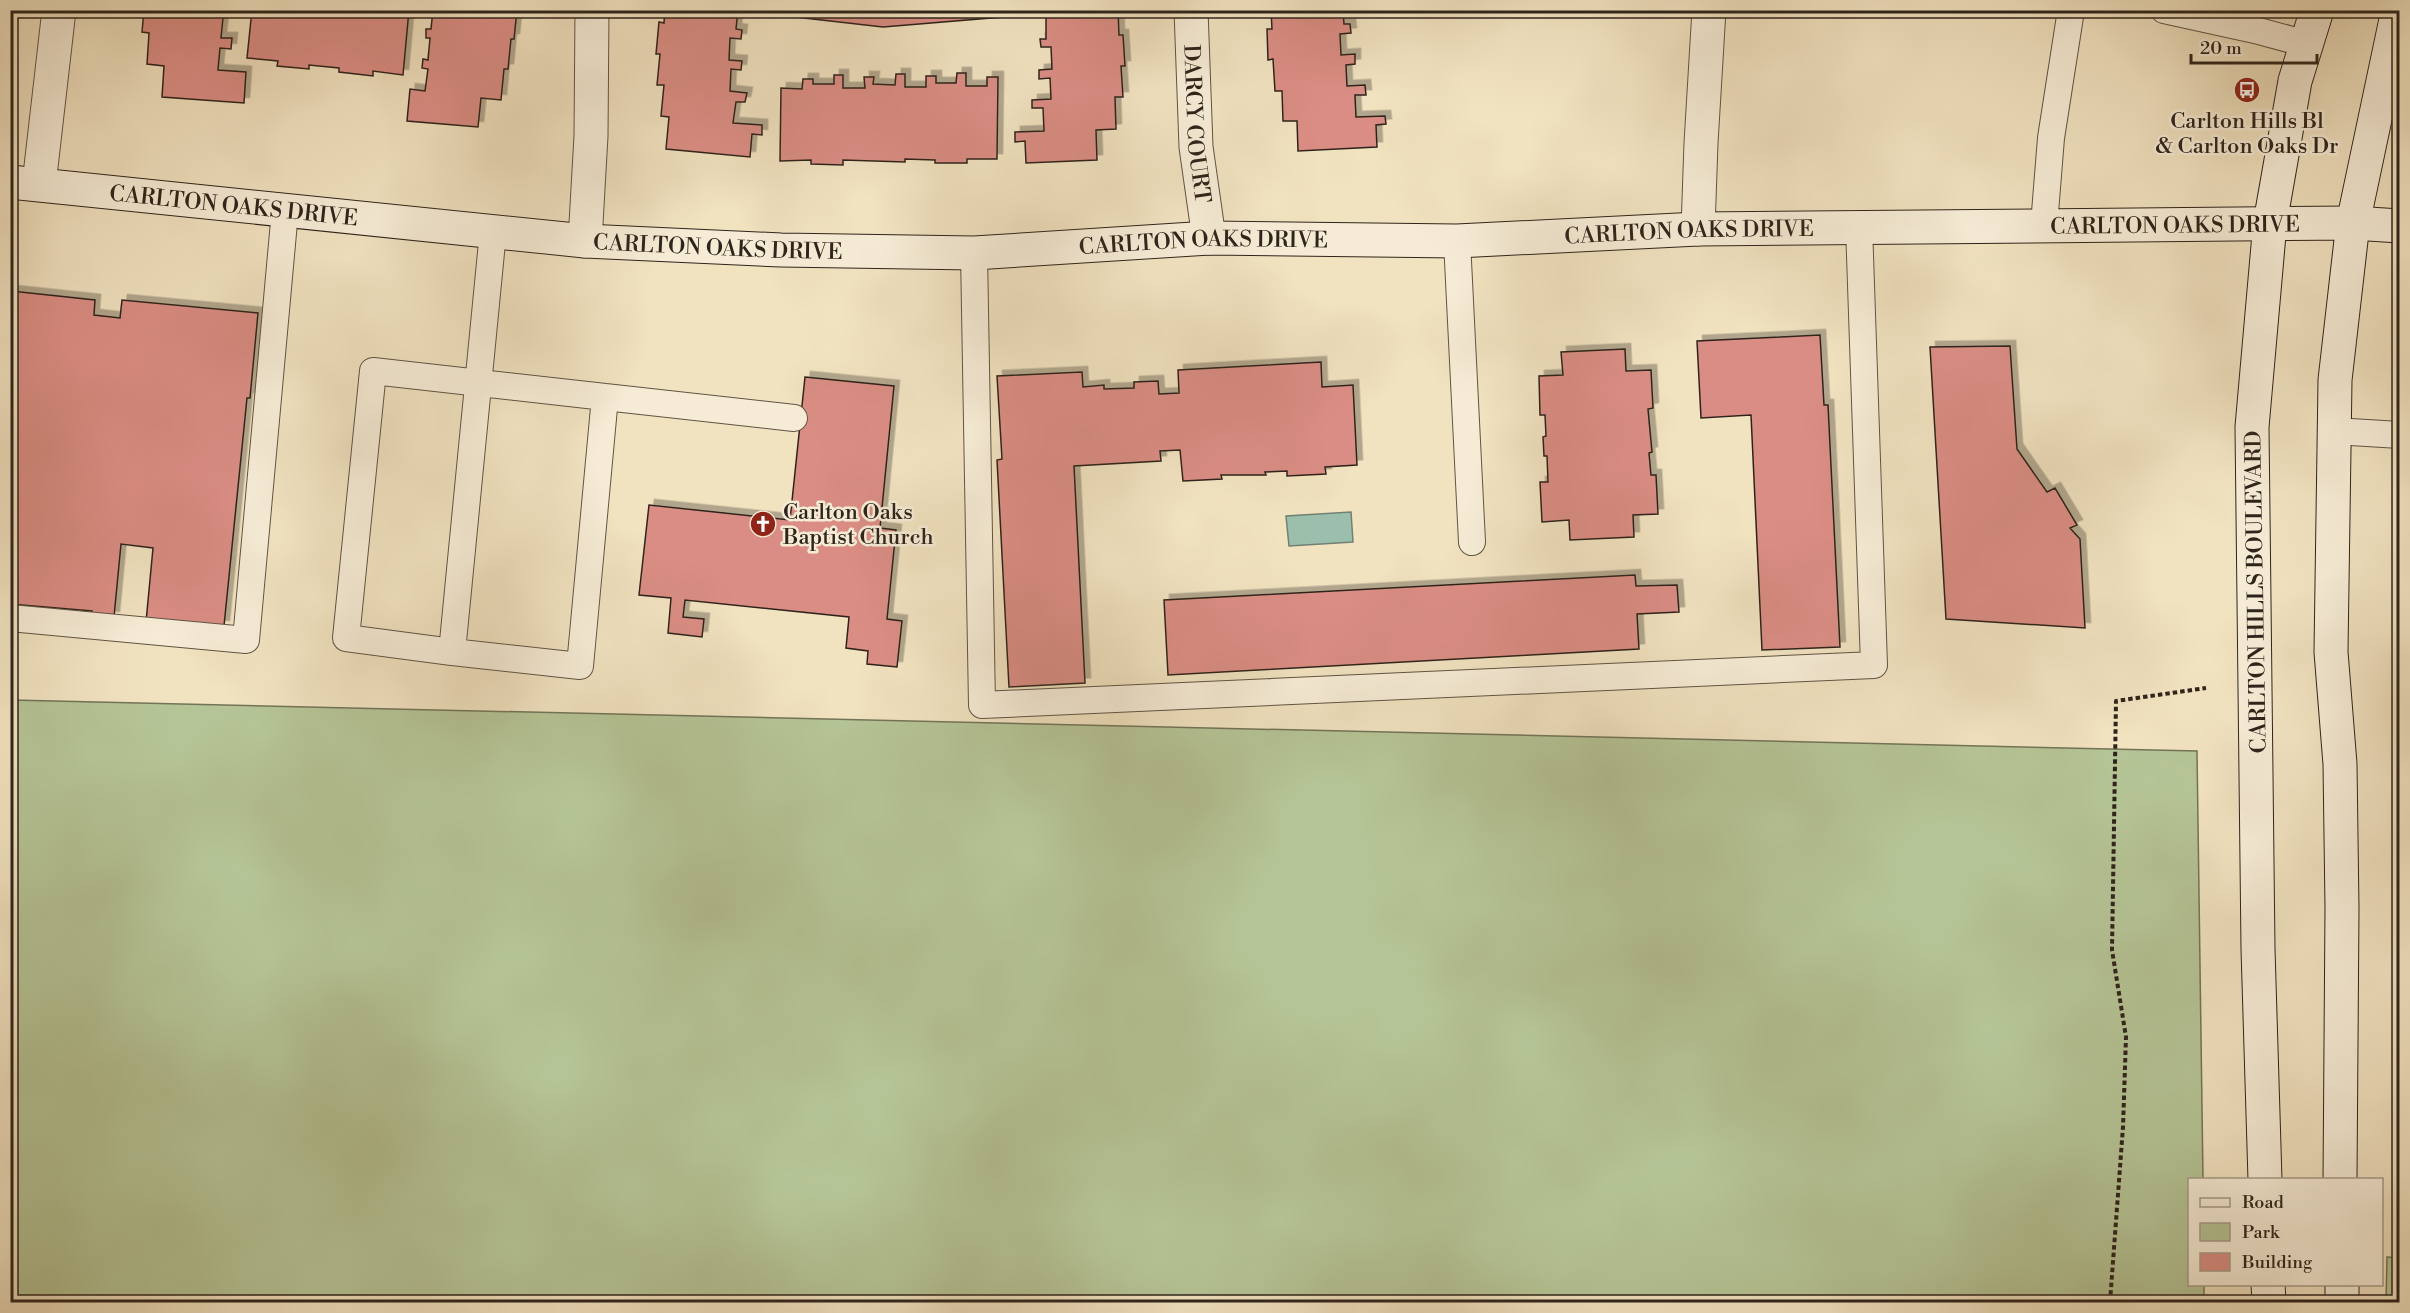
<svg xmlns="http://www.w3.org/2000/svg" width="2410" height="1313" viewBox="0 0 2410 1313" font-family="'Libre Bodoni',serif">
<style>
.green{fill:#b5c496;stroke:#727458;stroke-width:1.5}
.water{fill:#9cbfad;stroke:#708173;stroke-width:1.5}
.building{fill:#da8d84;stroke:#2f241b;stroke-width:1.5;filter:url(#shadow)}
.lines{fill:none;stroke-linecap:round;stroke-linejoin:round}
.service-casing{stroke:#605444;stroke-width:28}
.minor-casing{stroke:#605444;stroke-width:35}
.secondary-casing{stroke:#2f241b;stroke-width:35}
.path{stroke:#2f241b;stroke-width:4;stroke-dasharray:4.5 3;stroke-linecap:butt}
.service{stroke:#f6ecd6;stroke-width:26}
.minor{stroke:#f6ecd6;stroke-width:33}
.secondary{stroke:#f6ecd6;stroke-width:33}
.labels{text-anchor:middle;stroke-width:5;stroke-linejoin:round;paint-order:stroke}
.poi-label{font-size:22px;fill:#2f241b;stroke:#f6ecd6}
.street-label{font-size:22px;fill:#2f241b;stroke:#f6ecd6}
</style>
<defs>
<filter id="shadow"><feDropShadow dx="5.5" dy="-5.5" stdDeviation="0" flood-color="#0004"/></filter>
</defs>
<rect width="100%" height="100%" fill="#f1e2c0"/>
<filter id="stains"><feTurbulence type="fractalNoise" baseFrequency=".00333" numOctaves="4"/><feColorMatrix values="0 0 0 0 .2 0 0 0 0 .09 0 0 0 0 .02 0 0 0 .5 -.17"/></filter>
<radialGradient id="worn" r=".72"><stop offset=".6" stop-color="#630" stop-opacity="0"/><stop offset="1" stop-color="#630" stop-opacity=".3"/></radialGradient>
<path class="green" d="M11,700L2197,751L2203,1179L2190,1180V1284L2204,1285V1302H11Z
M2387,1257L2399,1258V1302H2386Z"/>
<path class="water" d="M1351,512L1353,542L1289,546L1286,516Z"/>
<path class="building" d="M144,10H227V17L223,18L221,38H232L231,49L220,48L218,70L246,72L244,103L162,97L164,66L147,64L149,33L142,32Z
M252,10H409L403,75L373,71V76L339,72V68L309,65V69L277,66L278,61L247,58Z
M433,10H517L514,39H511L508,69H504L501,100L481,98L478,127L407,121L410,89L425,91L428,69L422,68L423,59L428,60L430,38H426V29H431Z
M665,10H738L736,29L742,30L741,39L730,38L729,60L742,61L741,70L731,69L730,91L747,93L745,102H736L733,123L762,125V135L752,134L750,157L666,149L669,117L661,116L664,85H657L660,54H656L659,22L664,23Z
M769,10H1014L1015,16L883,27L769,14Z
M1036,10H1118L1119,35H1123L1125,66H1121L1123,97H1115L1116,129L1096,130L1097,160L1026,163L1025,141L1015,142V132L1044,131L1043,108H1032V100L1051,99L1050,78L1039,79V70L1052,69L1051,47H1041L1040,39H1046V16L1037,17Z
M1271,10H1343L1344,24H1350L1351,33L1340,34L1341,55L1355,54V64L1346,65L1347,86L1365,85L1366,95H1355L1356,117L1385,116L1386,124L1376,125L1377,147L1298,151L1297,121H1283L1282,91H1275L1273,59L1268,60L1267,29H1272Z
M957,73H966V86H987V77H998L997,159H967V163H935V160L905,159V162L843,160V165L811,164V160L780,161L781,88L802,89L803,79H813V84H834V75H843V88H865L864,77H874L873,84L895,85L896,74H905V87H926V76H936V83H956Z
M11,291L95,300L94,315L120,318L122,300L258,313L250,398H247L224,626L146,622L153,548L121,544L114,617L92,615V611L10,604Z
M1820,335L1824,405H1828L1840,647L1762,650L1751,415L1701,418L1697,341Z
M2010,346L2017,449L2047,492L2055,488L2077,525L2070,528L2080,539L2085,628L1946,619L1930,347Z
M1625,349L1626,371L1651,370L1653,408L1648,409L1652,452L1649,453L1651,475H1656L1658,514L1633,515L1634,537L1570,540L1569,520L1542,522L1540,482H1548L1547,456H1544L1543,437L1546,436L1545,415H1540L1539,376L1563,375L1561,352Z
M1321,362L1322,387L1353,385L1357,465L1325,467L1326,474L1287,476V471L1265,472L1266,475H1221L1222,479L1183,481L1180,450L1160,451L1161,461L1074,466L1085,683L1009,687L997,460L1002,459L997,376L1082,372L1083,387L1104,385V389L1134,388V382L1158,381L1159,394L1179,393L1178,370Z
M805,377L894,386L880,528L896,530L887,619L902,621L897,667L867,664L868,651L846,648L849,617L685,600L683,617L704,619L702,637L668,633L671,598L639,595L649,505L790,520Z
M1635,575L1636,586L1677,585L1679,612L1637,614L1639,649L1168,675L1164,600Z"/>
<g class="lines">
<g class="service-casing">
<path id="service" d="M2164,10L2255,30L2307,44
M2044,225L2051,138L2071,10
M1457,241L1472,542
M974,253L982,705L1874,665L1859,226
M605,397L794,418
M2334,431L2400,435
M10,618L246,640L285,211
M452,652L580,666L605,397L373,371L346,638L452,652L493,232"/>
</g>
<g class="minor-casing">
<g id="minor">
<path id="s1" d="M1191,10L1196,147L1209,238"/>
<path d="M39,184L59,10"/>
<path d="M1698,229L1701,143L1709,10"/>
<path d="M585,241L591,136L592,10"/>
</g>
</g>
<g class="secondary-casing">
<g id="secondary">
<path id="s2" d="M10,182L585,241L781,250L974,253L1209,238L1457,241L1698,229L2353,223L2400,226"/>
<path d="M2265,1180L2258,949L2252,427L2270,223L2295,81L2317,10"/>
<path d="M2340,1180L2342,908L2340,764L2331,652L2335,380L2353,223L2398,10"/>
<path d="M2268,1284L2269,1302"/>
<path d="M2342,1284V1302"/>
</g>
</g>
<path class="path" d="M2110,1302L2123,1127L2126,1037L2112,950L2116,701L2206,688"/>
<use href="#service" class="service"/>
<use href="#minor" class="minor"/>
<use href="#secondary" class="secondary"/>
</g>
<defs>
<g id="bus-disc" transform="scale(1.35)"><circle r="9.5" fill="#8f2418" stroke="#f6ecd6"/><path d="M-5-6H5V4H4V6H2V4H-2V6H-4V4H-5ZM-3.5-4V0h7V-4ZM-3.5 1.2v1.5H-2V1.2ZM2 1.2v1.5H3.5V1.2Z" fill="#fff"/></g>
<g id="church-disc" transform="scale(1.35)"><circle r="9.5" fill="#8f2418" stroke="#f6ecd6"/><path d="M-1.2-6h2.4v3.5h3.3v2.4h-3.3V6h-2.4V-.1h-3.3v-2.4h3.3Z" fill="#fff"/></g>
</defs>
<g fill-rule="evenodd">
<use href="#bus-disc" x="2247" y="90"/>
<use href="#church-disc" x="763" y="524"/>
</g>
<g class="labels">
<g class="poi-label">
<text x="2247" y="128">Carlton Hills Bl<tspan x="2247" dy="25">&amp; Carlton Oaks Dr</tspan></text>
<text x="783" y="519" text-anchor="start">Carlton Oaks<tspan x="783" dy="25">Baptist Church</tspan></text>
</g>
<g class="street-label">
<text dy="8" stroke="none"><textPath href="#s1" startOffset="114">DARCY COURT</textPath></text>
<text dy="8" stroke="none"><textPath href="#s2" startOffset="225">CARLTON OAKS DRIVE</textPath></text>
<text dy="8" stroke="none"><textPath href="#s2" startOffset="2169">CARLTON OAKS DRIVE</textPath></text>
<text dy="8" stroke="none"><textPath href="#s2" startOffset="1683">CARLTON OAKS DRIVE</textPath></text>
<text dy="8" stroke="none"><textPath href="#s2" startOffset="1197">CARLTON OAKS DRIVE</textPath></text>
<text dy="8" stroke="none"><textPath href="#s2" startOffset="711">CARLTON OAKS DRIVE</textPath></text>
<text transform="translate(2255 592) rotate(-91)" y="8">CARLTON HILLS BOULEVARD</text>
</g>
</g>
<rect width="2410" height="1313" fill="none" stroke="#f1e2c0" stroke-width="36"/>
<rect x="12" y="12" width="2386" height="1289" fill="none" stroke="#2f241b" stroke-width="3"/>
<rect x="18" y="18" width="2374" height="1277" fill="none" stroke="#2f241b" stroke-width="1.5"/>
<rect x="2188" y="1178" width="195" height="108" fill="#f6ecd6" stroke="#a69c8b" stroke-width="1.5"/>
<rect x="2200" y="1198" width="30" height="9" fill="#f6ecd6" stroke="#a69c8b" stroke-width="1.5"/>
<text x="2242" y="1208" font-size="18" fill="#2f241b">Road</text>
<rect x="2200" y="1223" width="30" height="18" fill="#b5c496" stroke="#a69c8b" stroke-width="1.5"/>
<text x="2242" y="1238" font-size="18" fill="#2f241b">Park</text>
<rect x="2200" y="1253" width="30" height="18" fill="#da8d84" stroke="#a69c8b" stroke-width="1.5"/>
<text x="2242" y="1268" font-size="18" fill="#2f241b">Building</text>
<path d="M2191 54v9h126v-9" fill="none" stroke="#2f241b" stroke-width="3"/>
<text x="2200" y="54" font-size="18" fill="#2f241b" stroke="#f6ecd6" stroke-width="4.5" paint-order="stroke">20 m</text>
<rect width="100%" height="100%" filter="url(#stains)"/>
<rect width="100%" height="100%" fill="url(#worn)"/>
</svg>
